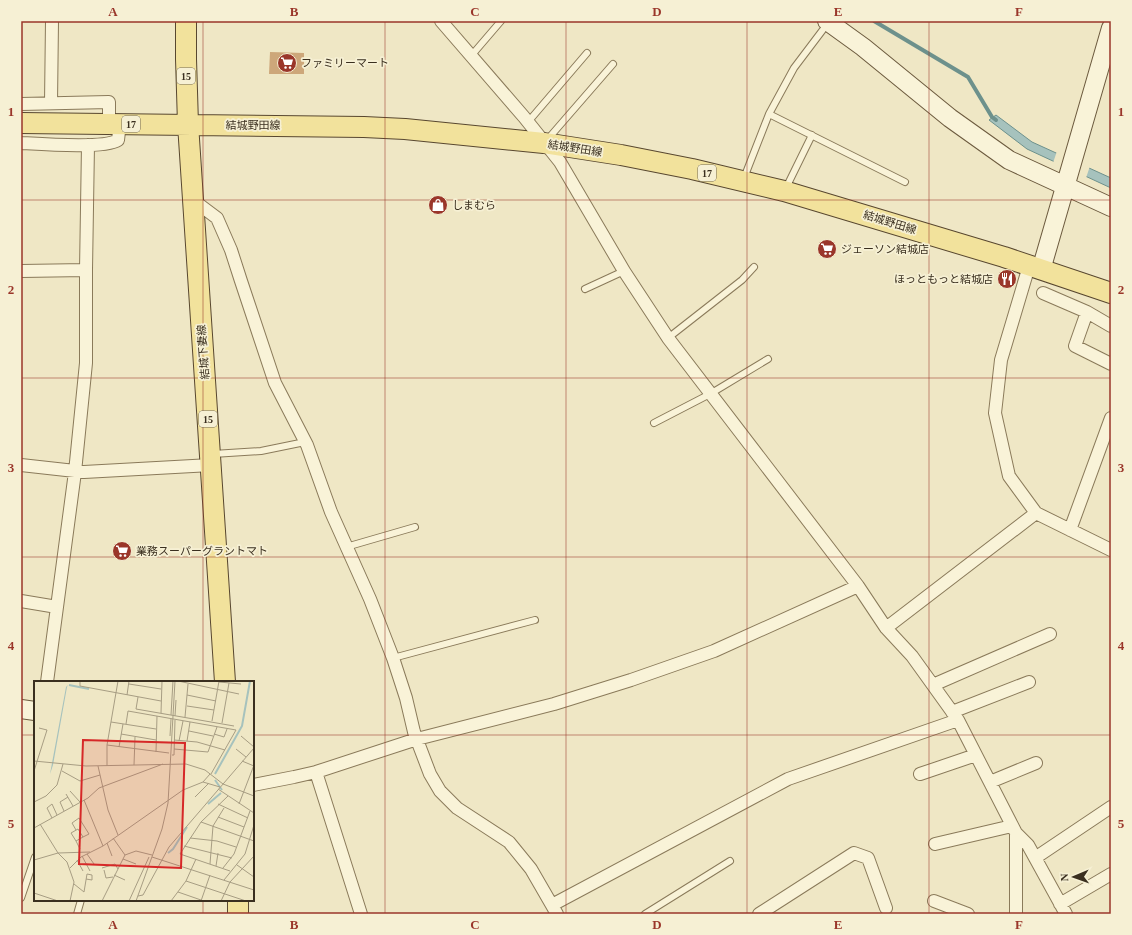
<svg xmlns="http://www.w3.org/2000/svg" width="1132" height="935" viewBox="0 0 1132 935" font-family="'Times New Roman','Noto Sans JP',serif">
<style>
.water{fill:#a6c2bd;stroke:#6d918c}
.pier{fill:#efe7c5}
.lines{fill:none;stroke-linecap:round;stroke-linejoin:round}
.stream{stroke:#6d918c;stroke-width:4}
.building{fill:#cda77a}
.lane-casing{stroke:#8a7a5a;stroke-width:8}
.street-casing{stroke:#8a7a5a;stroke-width:14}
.secondary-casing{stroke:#6c5a3e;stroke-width:20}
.primary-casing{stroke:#58472f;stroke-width:22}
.lane{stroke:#f9f3d8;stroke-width:6}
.street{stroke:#f9f3d8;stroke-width:12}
.secondary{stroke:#f9f3d8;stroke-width:18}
.primary{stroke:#f2e29c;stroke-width:20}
.grid{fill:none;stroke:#9a362a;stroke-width:1;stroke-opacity:0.55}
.labels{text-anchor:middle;stroke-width:3.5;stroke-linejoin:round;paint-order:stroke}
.shield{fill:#f6f0d4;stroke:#726955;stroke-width:1}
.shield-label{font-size:10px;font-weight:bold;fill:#3a2f1f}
.poi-label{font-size:11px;fill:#3a2f1f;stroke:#f6f0d4;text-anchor:start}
.street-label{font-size:11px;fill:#3a2f1f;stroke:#f6f0d4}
.inset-river{fill:none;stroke:#a6c2bd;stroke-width:2}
.inset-road{fill:none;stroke:#a79d83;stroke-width:1}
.view{fill:#d62828;fill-opacity:0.15;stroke:#d62828;stroke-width:2}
.inset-edge{fill:none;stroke:#3a2f1f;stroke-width:2}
.neatline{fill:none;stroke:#9a362a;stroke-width:1.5}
.grid-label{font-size:13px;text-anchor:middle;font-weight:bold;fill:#9a362a}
</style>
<rect width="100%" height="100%" fill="#efe7c5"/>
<path class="water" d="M996,115L1032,142L1111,178V188L1027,149L989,120Z"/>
<path class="pier" d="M1057,151L1090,166L1086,178L1053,163Z"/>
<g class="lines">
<path class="stream" d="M874,21L968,77L992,117L996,120"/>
</g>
<path class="building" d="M270,52L304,53V74H269Z"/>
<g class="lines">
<g class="lane-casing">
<path id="lane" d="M471,56L501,21
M769,114L905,182
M528,122L587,53
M547,140L613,64
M744,178L769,114L794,68L828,23
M786,188L812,135
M585,289L624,271
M668,338L742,280L754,267
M654,423L710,394L768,359
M213,454L261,451L305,442
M346,547L415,527
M393,658L535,620
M21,898L35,857
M77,914L81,900
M645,914L730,861"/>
</g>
<g class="street-casing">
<path id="street" d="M441,21L524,117L560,162L624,271L668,338L858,586L886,628L912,656L958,720L1016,833L1028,845L1066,914
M51,103L52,21
M21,104L109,102V123
M21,143C39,144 105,149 118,140L120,123
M193,200L217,218L231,250L241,281L275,383L307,445L331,512L370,599L393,658L406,698L414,732L430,774L440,791L457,808L509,842L531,869L557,914
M1029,266L1001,360L995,413L1009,476L1036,513L1111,550
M21,271L86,270
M1043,293L1087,312L1111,326
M1087,312L1075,346L1111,364
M21,465L84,472L211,465
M1070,530L1111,418
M21,601L57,607
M886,628L1036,513
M47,682L75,472L86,363V270L88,145
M933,685L1050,634
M952,712L1029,682
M316,772L361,914
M920,774L976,755
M990,782L1036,763
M253,785L294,777L316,772L417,739L554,704L631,680L714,651L858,586
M1016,833V914
M935,844L1012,826
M1035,858L1111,807
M934,901L968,914
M1060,904L1111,874
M552,905L788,779L958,720
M759,914L854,853L868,858L886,908"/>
</g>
<g class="secondary-casing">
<path id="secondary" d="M827,21L863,47L950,118L1009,160L1111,207
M1041,270L1111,28
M21,709L35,711"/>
</g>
<g class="primary-casing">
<path id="primary" d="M186,21V59L188,124L225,682
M21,123L364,127L405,129L544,143L621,155L692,169L784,191L1004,257L1111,293
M238,900V914"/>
</g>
<use href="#lane" class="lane"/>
<use href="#street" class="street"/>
<use href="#secondary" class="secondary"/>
<use href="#primary" class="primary"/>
</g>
<path class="grid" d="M203,21V682M385,21V914M566,21V914M747,21V914M929,21V914M21,200H1111M21,378H1111M21,557H1111M21,735H35M253,735H1111M203,900V914"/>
<defs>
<g id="supermarket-disc" transform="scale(1)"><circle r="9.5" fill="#9a362a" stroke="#f6f0d4"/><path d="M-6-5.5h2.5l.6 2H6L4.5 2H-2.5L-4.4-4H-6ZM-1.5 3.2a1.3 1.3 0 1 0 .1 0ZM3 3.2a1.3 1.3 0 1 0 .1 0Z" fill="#fff"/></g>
<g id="shop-disc" transform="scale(1)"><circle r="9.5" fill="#9a362a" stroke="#f6f0d4"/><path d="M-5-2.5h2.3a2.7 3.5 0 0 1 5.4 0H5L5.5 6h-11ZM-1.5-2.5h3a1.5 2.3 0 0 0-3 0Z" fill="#fff"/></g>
<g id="restaurant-disc" transform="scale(1)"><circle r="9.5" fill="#9a362a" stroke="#f6f0d4"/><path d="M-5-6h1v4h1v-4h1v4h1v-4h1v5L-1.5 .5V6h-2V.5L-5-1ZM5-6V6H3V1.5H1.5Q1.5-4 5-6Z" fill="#fff"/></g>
</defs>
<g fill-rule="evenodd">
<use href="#supermarket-disc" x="287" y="63"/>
<use href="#shop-disc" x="438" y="205"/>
<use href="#supermarket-disc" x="827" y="249"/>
<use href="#restaurant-disc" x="1007" y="279"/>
<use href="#supermarket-disc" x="122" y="551"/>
</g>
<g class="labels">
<g class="shield">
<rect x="177" y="68" width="18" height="16" rx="3"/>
<rect x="122" y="116" width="18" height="16" rx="3"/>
<rect x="698" y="165" width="18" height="16" rx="3"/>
<rect x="199" y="411" width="18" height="16" rx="3"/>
</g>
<g class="shield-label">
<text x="186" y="80">15</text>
<text x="131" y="128">17</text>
<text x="707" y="177">17</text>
<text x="208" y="423">15</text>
</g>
<g class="poi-label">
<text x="301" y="67">ファミリーマート</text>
<text x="452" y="209">しまむら</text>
<text x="841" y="253">ジェーソン結城店</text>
<text x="993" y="283" text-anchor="end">ほっともっと結城店</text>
<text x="136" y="555">業務スーパーグラントマト</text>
</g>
<g class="street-label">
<text x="253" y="129">結城野田線</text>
<text transform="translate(575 148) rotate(9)" y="4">結城野田線</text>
<text transform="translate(890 222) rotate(17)" y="4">結城野田線</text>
<text transform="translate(203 352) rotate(-94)" y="4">結城下妻線</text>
</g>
</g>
<g transform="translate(34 681)">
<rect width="220" height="220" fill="#efe7c5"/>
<path d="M34,4L33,6L19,84L16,93L0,106L16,93L32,6Z" fill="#a6c2bd"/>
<path class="inset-river" d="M35,4L55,8M181,93L208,45L216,0M181,99L188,109M174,123L187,112M134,172L139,168L153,146"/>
<path class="inset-road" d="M46,0V5L127,20M144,0L205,13M185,1L207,3M95,3L127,8M93,14L95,0M153,14L182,20M104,16L102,28L200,45M153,25L180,29M127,32L128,0M137,34L139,0M141,35L142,19M151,36L154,3M178,40L185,0M77,41L122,48M188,42L195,2M92,43L94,30L202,49L177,93M155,50L179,55M87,53L122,59M180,53L190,56L193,48M136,55L137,38M207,55L220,66M140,59L163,61L191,69M145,60L149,40M153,60L156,41M73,64L135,72M85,66L89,43M140,68L174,71L183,46M202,68L212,76M122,71L123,35M138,74H140L141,39M0,80L52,85L152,83L171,89L189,103L220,115M208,80L220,85M100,84L101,56M64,85L74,129L84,154M73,85V64L84,0M0,90L13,49L5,47M28,90L46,100L66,94M169,101L186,106M184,108L220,132M36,110L46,121M32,113L39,125M194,115L167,141L146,173L196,190M161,116L175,102M50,119L69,165M0,121L12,115L23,104L29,83M184,123L214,137M205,123L220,84M30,130L26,121L34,116M184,136L210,146M18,137L13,127L18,123L23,134M167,141L220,160M6,143L24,172L33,181L40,201L36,220M0,147L54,117L65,107L129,83M42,149L38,142L45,137L55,153L49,156M79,157L91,174M156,157L183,160L202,166M42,160L49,156L44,148L37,152L42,160L46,168M73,162L78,175M150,165L198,177M53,173L60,183M48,175L56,190M118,176L220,209M89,178L102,183M0,179L24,172L56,171M43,179L49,190M176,183L179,145L190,127M203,184L220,196M182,185L184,172M36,187L47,176L69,165L149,109L169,101L176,93M68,187L81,183L84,188M189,187L200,173L216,130M70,189L72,197L79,196M80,194L91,199M190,199L211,173L220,144M152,200L212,220M40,203L50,211L53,193L58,194V199L52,198M144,211L167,219M0,212L24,220M104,215L109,214L135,166L220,67M68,220L91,174L102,170L118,174M95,220L115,176M102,220L128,148L134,122L141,0M137,220L152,200L162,178M167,220L176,194M187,220L196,201L220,175"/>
<path class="view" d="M49,59L151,62L147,187L45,183Z"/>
<rect width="220" height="220" class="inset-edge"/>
</g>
<rect width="1132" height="935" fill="none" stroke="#f6f0d4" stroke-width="44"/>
<g transform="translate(1074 877) rotate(268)" stroke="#f6f0d4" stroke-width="3" paint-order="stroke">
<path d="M0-3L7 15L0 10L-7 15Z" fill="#3a2f1f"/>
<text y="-6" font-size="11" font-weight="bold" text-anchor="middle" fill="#3a2f1f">N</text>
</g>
<rect x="22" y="22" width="1088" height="891" class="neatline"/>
<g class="grid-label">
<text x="113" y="16">A</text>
<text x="294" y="16">B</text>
<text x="475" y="16">C</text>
<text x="657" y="16">D</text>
<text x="838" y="16">E</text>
<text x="1019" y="16">F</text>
<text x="11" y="116">1</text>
<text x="1121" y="116">1</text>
<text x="11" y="294">2</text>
<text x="1121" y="294">2</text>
<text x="11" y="472">3</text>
<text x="1121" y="472">3</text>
<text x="11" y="650">4</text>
<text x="1121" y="650">4</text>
<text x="11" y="828">5</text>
<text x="1121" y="828">5</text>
<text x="113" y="929">A</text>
<text x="294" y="929">B</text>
<text x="475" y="929">C</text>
<text x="657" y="929">D</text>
<text x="838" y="929">E</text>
<text x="1019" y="929">F</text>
</g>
</svg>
